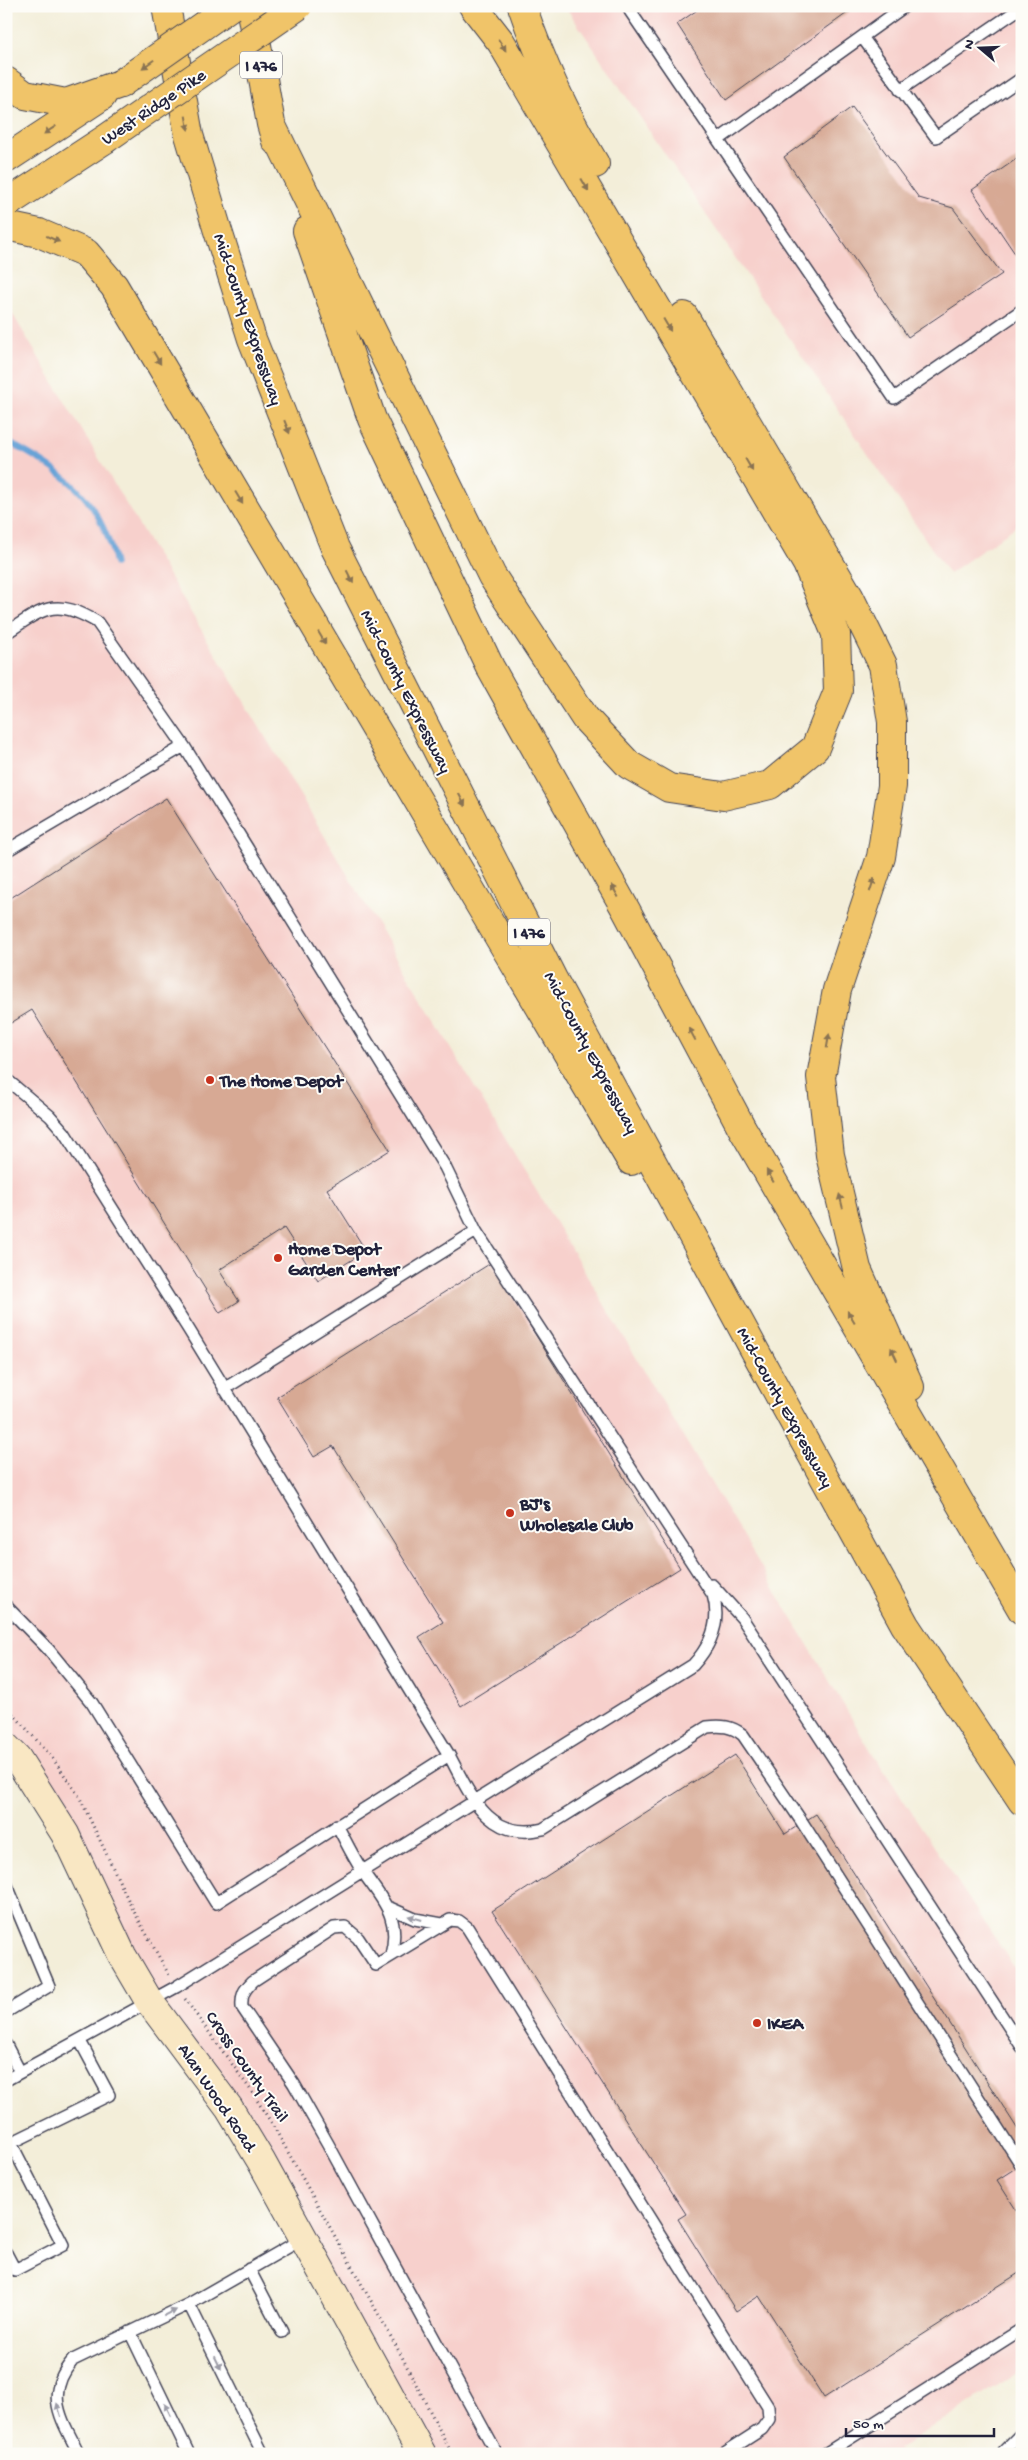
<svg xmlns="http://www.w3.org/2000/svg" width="1028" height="2460" viewBox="0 0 1028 2460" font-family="'Gochi Hand',sans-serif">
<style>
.built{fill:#f7d0cc}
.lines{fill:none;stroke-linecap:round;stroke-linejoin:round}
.stream{stroke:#67a3d7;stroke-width:5.5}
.building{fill:#d7a994}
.lane-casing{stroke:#414153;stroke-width:14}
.secondary-casing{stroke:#414153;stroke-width:30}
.primary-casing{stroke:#414153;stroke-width:30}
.highway-casing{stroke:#414153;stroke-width:30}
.path{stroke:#414153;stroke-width:3;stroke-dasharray:1 4;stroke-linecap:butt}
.lane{stroke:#fff;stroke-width:11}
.secondary{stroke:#f9e7c3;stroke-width:28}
.primary{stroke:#f0c469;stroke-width:28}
.highway{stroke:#f0c469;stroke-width:28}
.primary-bridge-casing{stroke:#414153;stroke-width:30;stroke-linecap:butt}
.primary-bridge{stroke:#f0c469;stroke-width:28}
.oneway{fill:#897352}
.oneway2{fill:#9c9ca7}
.poi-dot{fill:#c8321e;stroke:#fdfcf7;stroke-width:2}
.labels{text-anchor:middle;stroke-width:4;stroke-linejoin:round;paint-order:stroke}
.shield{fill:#fdfcf7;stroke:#646373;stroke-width:1}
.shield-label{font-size:16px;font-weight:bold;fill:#22223b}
.street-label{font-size:18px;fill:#22223b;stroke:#fdfcf7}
.poi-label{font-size:18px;font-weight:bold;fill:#22223b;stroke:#fdfcf7;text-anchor:start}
</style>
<rect width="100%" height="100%" fill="#fdfcf7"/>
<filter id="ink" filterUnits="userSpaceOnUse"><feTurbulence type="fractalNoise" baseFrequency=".02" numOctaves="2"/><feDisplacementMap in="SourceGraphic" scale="10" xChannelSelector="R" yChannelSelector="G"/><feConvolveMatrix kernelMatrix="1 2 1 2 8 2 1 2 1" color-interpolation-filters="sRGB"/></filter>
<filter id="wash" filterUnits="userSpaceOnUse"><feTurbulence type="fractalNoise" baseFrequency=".0096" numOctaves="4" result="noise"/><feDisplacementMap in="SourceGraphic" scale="20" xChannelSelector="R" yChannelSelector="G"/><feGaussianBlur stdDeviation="1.12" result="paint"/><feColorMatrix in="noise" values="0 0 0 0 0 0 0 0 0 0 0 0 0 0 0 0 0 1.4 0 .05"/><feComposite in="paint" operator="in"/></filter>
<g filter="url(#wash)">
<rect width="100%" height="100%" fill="#f3eed9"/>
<path class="built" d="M565,6H1022V522L949,574Z
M6,303L873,1754L1022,1979V2370L898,2449L901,2454H422L6,1747Z"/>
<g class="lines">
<path class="stream" d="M6,441C63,471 102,498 115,564"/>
</g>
<g id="blocks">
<path class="building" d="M703,6H857L726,100L677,24Z
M852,107L919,198L953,208L1002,274L908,337L784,157Z
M1022,155V260L1020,261L972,190Z
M166,798L390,1150L327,1189L366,1251L318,1281L284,1228L219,1270L239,1301L220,1313L32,1010L6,1026V901Z
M491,1263L680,1568L461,1706L419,1637L443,1622L333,1446L314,1457L277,1397Z
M735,1755L785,1834L816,1814L1022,2136V2164L997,2180L1022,2219V2271L824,2398L759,2296L736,2311L678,2219L686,2214L492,1911Z"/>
</g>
</g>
<g filter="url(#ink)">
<use href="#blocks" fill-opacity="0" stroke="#414153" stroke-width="1"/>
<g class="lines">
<g class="lane-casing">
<path id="lane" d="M637,6L630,11L894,398L1022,310
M862,37L936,137L1022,78
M900,90L1022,7
M718,140L905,6
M6,633C44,608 55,597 97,622L184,746L445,1167L476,1231
M6,851L184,746
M6,1079L50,1116L64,1132L189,1330L449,1755C470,1794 488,1842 543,1829L707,1727C721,1725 732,1726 743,1735L802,1822L1022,2166
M712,1585L742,1618L1022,2047
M6,1606L48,1649L92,1703L216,1903L449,1755
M337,1825C345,1840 353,1857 363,1872C383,1901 401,1917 391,1955
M6,1883L49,1986L6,2012
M390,1908L415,1919L442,1924
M6,2045L20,2072
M6,2080L176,1987L693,1665C711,1645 721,1621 713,1595L476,1231L224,1389
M6,2253L15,2270L63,2245L11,2143L109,2095L80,2041
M249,2269L282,2332
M189,2304L263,2454
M130,2332L189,2454
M79,2454C62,2419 43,2395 73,2360L189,2304L304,2238
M497,2454L328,2144L294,2084L242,2007C241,1995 244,1990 253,1981L334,1928L345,1927L358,1938L376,1965L450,1920L459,1921L467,1927L768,2407L769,2419L762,2429L723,2454
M825,2454L1022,2329
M1005,2454L1004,2451L1022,2433"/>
</g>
<g class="secondary-casing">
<path id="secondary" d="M6,1747L17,1758L65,1834L122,1955L149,2001L229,2108L261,2161L422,2454"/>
</g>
<g class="primary-casing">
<path id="primary" d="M6,159L102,96
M6,204L104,140"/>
</g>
<g class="highway-casing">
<path id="highway" d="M166,6L189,135L217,228L252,339L335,548L554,981L755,1351L905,1625L1022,1801
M250,6L271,124L276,141
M522,6C541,62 565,114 595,164
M6,81L25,95L66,103L120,84
M271,124L492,576L585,718L629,765L669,788L723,796L770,785L815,748L838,691L836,634L807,564L501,42L473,6
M6,226L39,233L86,253L114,286L631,1161
M307,231L372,419L490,667L626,910L742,1128L1022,1610
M684,316L849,596L883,665L892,722V786L881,857L837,990L821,1077L830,1155L857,1269L910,1387"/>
</g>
<path class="path" d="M6,1706L51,1756L79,1796L131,1906L169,1975
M185,1999L250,2089L274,2127L400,2353L452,2454"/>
<use href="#lane" class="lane"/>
<use href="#secondary" class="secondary"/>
<use href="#primary" class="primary"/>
<use href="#highway" class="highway"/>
<g class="primary-bridge-casing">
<path id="primary-bridge" d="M120,84L231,6
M104,140L298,6"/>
</g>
<use href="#primary-bridge" class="primary-bridge"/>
</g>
<defs><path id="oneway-solid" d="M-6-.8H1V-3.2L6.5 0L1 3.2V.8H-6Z" transform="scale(1.25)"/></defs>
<g class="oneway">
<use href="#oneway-solid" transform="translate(502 45) rotate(57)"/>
<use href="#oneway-solid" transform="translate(148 64) rotate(145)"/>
<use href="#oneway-solid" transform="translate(187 123) rotate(80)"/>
<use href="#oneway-solid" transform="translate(50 130) rotate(147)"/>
<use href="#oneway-solid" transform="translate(585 185) rotate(60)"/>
<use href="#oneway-solid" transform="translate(53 239) rotate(24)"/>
<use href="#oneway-solid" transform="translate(667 325) rotate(60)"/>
<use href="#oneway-solid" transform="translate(157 358) rotate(59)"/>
<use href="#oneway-solid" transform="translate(287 427) rotate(68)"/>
<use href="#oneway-solid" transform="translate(749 465) rotate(60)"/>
<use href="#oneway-solid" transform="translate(239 498) rotate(59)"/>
<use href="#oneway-solid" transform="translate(350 577) rotate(63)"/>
<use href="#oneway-solid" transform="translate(322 638) rotate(59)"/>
<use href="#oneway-solid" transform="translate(462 800) rotate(63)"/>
<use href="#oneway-solid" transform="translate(872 885) rotate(-72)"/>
<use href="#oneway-solid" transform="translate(615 891) rotate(-119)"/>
<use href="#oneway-solid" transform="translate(692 1034) rotate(-118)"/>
<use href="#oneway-solid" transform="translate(828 1041) rotate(-80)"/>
<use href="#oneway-solid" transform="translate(770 1176) rotate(-120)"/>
<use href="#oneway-solid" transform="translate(841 1201) rotate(-104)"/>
<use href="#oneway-solid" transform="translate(851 1317) rotate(-120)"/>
<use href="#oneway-solid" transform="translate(894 1354) rotate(-115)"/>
</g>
<g class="oneway2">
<use href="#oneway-solid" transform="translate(415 1918) rotate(-164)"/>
<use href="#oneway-solid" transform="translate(170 2313) rotate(-26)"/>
<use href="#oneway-solid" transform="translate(218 2363) rotate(64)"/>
<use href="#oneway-solid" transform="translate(59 2410) rotate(-107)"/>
<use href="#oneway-solid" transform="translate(168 2410) rotate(-116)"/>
</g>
</g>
<g class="poi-dot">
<circle cx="210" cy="1080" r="5"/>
<circle cx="278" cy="1258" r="5"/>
<circle cx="510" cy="1513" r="5"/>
<circle cx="757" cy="2023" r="5"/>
</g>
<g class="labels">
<g class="shield">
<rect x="240" y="51.5" width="42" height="27" rx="4"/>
<rect x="508" y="918.5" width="42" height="27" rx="4"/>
</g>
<g class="shield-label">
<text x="261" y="71">I 476</text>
<text x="529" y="938">I 476</text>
</g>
<g class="street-label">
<text transform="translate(153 106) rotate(-34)" y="6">West Ridge Pike</text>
<text transform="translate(249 319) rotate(71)" y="6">Mid-County Expressway</text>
<text transform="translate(407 691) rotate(63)" y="6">Mid-County Expressway</text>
<text transform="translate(592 1052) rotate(62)" y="6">Mid-County Expressway</text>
<text transform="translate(786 1407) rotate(61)" y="6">Mid-County Expressway</text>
<text transform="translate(248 2066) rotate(55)" y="6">Cross County Trail</text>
<text transform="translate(218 2097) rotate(56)" y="6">Alan Wood Road</text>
</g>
<g class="poi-label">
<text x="220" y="1086">The Home Depot</text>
<text x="288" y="1254">Home Depot<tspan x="288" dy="21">Garden Center</tspan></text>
<text x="520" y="1509">BJ's<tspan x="520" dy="21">Wholesale Club</tspan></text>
<text x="767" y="2029">IKEA</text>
</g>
</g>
<rect width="1028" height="2460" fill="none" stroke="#fdfcf7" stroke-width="25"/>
<g transform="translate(980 48) rotate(289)" stroke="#fdfcf7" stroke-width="4" paint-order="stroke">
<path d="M0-4L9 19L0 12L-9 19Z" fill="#22223b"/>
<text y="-8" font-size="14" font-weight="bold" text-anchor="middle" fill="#22223b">N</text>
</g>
<path d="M846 2428v8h148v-8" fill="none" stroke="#22223b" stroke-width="2.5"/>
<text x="853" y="2428" font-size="15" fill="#22223b" stroke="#fdfcf7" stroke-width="4" paint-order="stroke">50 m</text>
</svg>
